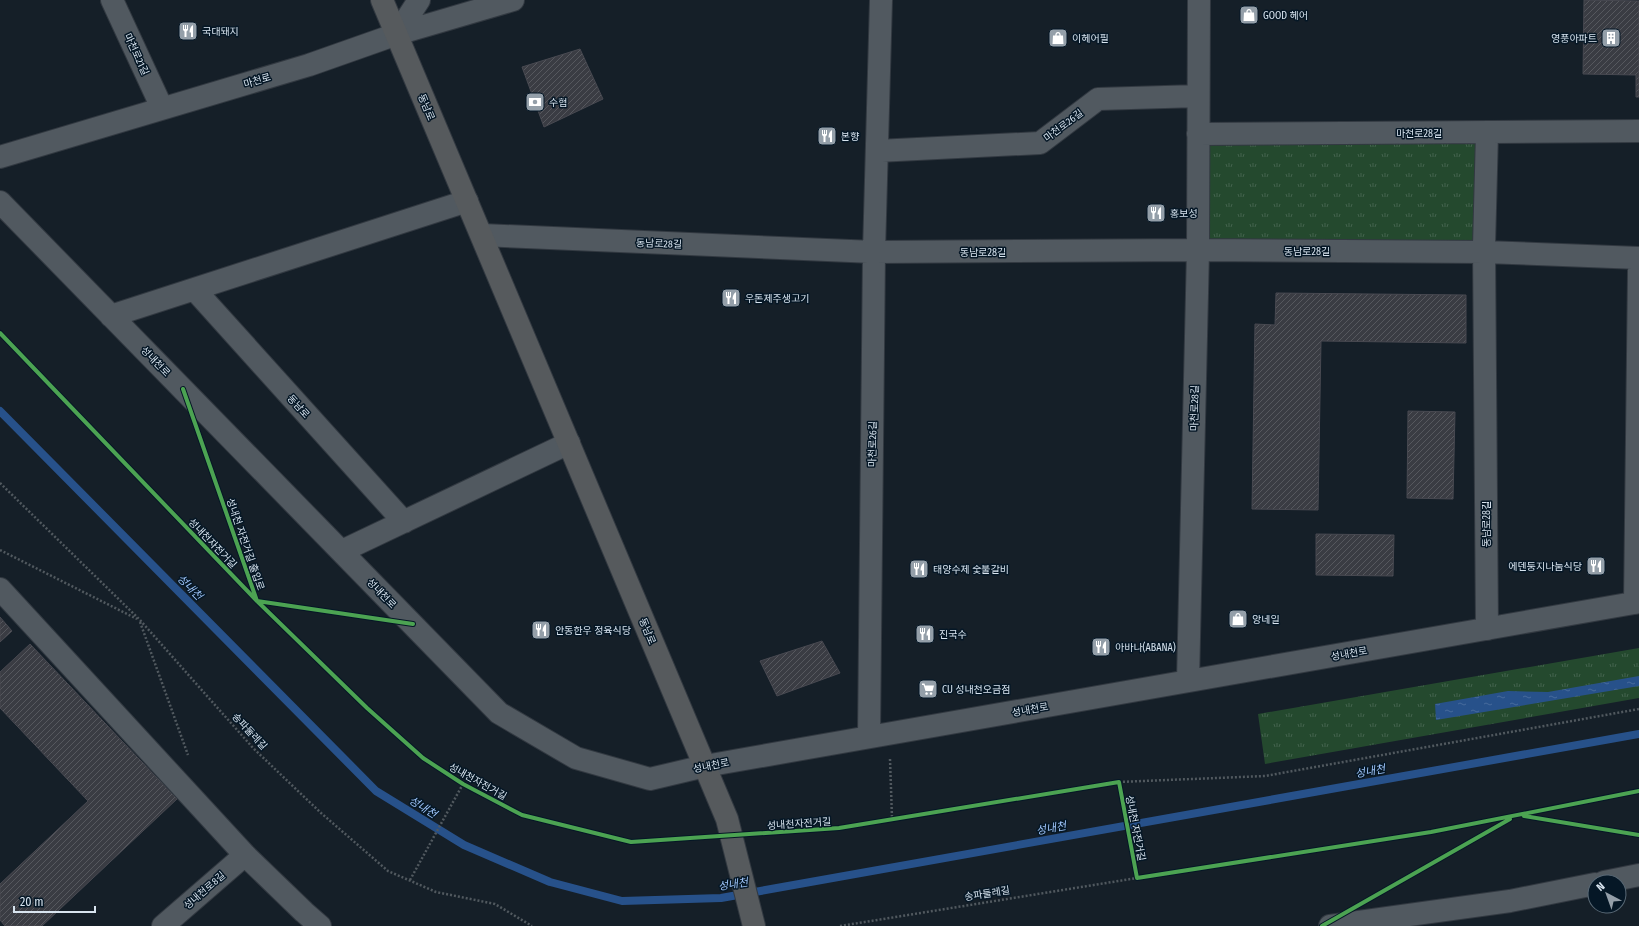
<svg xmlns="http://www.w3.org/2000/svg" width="1639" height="926" viewBox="0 0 1639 926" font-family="'Fira Sans Condensed','Noto Sans KR',sans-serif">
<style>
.grass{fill:url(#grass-tufts)}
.water{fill:url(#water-ripples)}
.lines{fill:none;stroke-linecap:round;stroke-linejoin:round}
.stream{stroke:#27518a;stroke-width:8}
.building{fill:url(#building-hatch);stroke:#484951}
.minor-casing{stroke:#323941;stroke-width:24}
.major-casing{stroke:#323941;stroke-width:24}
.path{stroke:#51595f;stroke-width:2.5;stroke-dasharray:2 2;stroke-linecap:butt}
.minor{stroke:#515960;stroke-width:22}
.major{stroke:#565a5d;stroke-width:22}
.cycleway-casing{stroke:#051726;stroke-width:6}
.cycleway{stroke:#4ca352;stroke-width:4}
.labels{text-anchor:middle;stroke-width:3;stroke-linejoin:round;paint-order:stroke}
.poi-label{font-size:10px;fill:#d8e4ef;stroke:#051726;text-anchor:start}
.street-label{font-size:10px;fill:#d8e4ef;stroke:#051726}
.water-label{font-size:11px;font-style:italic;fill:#9fc5fa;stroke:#051726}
</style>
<defs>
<pattern id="grass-tufts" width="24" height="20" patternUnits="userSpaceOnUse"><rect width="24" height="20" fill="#24492e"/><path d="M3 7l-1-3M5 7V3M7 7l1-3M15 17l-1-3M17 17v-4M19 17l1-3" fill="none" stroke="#43634d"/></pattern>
<pattern id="water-ripples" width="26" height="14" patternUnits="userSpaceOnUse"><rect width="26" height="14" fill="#27518a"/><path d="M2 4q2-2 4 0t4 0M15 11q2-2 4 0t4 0" fill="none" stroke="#466a9b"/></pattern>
<pattern id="building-hatch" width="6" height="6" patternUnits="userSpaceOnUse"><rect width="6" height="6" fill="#3a3c43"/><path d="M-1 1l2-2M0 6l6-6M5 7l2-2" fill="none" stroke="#56585e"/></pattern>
</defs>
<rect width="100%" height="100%" fill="#151f28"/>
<path class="grass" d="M1487,139L1484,246L1203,244L1207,143Z
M1639,648V698L1265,764L1258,714Z"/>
<path class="water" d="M1639,676V686L1436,720L1435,704L1508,691L1548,692Z"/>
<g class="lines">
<path class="stream" d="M0,411L376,791L464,845L550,882L622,901L721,898L1639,734"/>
</g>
<path class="building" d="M1584,0L1639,1V97H1636V75L1583,74Z
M580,49L603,99L544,127L522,67Z
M1276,293L1466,295V343L1321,341L1318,510L1252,509L1255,324L1275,325Z
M1408,411L1455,412L1453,499L1407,498Z
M1316,534L1394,535L1393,576L1316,575Z
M0,617L12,631L0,642Z
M822,641L840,673L777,696L760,661Z
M30,644L177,799L42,926H5L0,920V884L88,801L0,708V672Z"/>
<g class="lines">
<g class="minor-casing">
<path id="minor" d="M112,0L162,108
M397,34L419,0
M1487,133L1484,246L1487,629
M1198,134L1639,131
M877,151L1040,143L1098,99L1198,96
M0,157L309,65L397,34L513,0
M0,202L499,713L576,758L650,779L705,766L1639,602
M482,235L874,252L1198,250L1485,252L1639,258
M194,289L404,522
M111,316L467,201
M342,551L569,443
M0,589L245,855L304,912L320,926
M1635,603L1639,271
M1188,681L1198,250L1199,0
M869,737L874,252L881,0
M1604,882L1639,875
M163,926L245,855
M1330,926L1510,901L1595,884"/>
</g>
<g class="major-casing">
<path id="major" d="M382,0L727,819L754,926"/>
</g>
<path class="path" d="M0,483L140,620L253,748L321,813L388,871L436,892L495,904L532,926
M0,550L137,619
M140,622L188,755
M890,759L892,818
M1119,782L1265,776L1639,709
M410,880L463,784
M840,926L1137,878"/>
<use href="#minor" class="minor"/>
<use href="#major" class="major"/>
<g class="cycleway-casing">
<path id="cycleway" d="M0,333L257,601L367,708L423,758L463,784L522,815L631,842L839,828L1119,782L1137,878L1431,832L1639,791
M183,389L257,601L413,624
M1524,816L1639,835
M1322,926L1510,819"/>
</g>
<use href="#cycleway" class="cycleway"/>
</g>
<defs>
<g id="shop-square" transform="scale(1)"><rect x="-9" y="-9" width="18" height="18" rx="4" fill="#949fa9" stroke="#051726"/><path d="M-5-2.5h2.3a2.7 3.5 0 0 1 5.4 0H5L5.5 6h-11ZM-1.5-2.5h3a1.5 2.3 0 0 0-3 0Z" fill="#fff"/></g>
<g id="restaurant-square" transform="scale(1)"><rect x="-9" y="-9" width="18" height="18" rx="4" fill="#949fa9" stroke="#051726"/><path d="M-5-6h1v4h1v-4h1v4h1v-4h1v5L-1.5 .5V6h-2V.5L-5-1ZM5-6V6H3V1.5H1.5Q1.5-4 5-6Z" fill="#fff"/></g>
<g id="building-square" transform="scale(1)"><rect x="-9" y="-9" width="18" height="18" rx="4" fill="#949fa9" stroke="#051726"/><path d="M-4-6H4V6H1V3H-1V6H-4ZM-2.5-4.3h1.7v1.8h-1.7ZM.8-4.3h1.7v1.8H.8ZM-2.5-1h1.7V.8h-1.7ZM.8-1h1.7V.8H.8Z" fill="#fff"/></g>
<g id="bank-square" transform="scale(1)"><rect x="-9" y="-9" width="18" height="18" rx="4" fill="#949fa9" stroke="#051726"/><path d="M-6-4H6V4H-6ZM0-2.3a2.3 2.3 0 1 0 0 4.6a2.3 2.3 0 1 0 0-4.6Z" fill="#fff"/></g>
<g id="supermarket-square" transform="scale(1)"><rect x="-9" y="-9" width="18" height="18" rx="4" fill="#949fa9" stroke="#051726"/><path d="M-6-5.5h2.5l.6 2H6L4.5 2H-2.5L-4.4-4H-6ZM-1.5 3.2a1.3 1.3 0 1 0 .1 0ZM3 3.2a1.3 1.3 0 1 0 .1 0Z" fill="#fff"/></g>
</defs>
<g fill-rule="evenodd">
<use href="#shop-square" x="1249" y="15"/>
<use href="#restaurant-square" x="188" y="31"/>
<use href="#shop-square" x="1058" y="38"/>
<use href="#building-square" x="1611" y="38"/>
<use href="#bank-square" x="535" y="102"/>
<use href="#restaurant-square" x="827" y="136"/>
<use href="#restaurant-square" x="1156" y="213"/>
<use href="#restaurant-square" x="731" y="298"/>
<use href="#restaurant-square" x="1596" y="566"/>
<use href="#restaurant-square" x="919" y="569"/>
<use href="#shop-square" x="1238" y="619"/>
<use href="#restaurant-square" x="541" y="630"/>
<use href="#restaurant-square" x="925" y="634"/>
<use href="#restaurant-square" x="1101" y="647"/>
<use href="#supermarket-square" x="928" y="689"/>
</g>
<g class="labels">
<g class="poi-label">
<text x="1263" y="19">GOOD 헤어</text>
<text x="202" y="35">국대돼지</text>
<text x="1072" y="42">이헤어필</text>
<text x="1597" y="42" text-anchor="end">영풍아파트</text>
<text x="549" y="106">수협</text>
<text x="841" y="140">본향</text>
<text x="1170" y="217">홍보성</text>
<text x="745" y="302">우돈제주생고기</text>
<text x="1582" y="570" text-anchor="end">에덴둥지나눔식당</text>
<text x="933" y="573">태양수제 숯불갈비</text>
<text x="1252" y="623">앙네일</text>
<text x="555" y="634">안동한우 정육식당</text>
<text x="939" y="638">진국수</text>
<text x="1115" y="651">아바나(ABANA)</text>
<text x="942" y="693">CU 성내천오금점</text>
</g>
<g class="street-label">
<text transform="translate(137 54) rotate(65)" y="4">마천로21길</text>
<text transform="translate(257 80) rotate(-16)" y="4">마천로</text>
<text transform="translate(427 107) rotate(67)" y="4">동남로</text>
<text transform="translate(1063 125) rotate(-37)" y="4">마천로26길</text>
<text x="1419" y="137">마천로28길</text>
<text transform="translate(659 243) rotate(2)" y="4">동남로28길</text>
<text x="1307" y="255">동남로28길</text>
<text x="983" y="256">동남로28길</text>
<text transform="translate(156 361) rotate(46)" y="4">성내천로</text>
<text transform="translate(299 406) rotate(48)" y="4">동남로</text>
<text transform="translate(1194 408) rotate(-89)" y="4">마천로28길</text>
<text transform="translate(872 444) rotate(-89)" y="4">마천로26길</text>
<text transform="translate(1486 524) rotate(-90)" y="4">동남로28길</text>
<text transform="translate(213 543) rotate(46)" y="4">성내천자전거길</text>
<text transform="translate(246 544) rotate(71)" y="4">성내천 자전거길 출입로</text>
<text transform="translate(382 593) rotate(46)" y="4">성내천로</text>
<text transform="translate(648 631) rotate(67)" y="4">동남로</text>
<text transform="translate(1349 653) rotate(-10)" y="4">성내천로</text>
<text transform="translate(1030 709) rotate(-10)" y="4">성내천로</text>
<text transform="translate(250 731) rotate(47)" y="4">송파둘레길</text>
<text transform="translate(711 765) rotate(-11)" y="4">성내천로</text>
<text transform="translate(478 781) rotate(29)" y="4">성내천자전거길</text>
<text transform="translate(799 823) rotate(-4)" y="4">성내천자전거길</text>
<text transform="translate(1136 828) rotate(79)" y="4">성내천 자전거길</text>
<text transform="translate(204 890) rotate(-41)" y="4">성내천로8길</text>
<text transform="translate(987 893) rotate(-9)" y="4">송파둘레길</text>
</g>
<g class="water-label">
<text transform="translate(190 587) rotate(45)" y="4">성내천</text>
<text transform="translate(1370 771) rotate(-10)" y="4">성내천</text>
<text transform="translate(423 807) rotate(32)" y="4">성내천</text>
<text transform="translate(1051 828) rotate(-10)" y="4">성내천</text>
<text transform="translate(733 884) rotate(-9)" y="4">성내천</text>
</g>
</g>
<g transform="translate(1607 894) rotate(319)"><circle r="19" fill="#051726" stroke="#596976"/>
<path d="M0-3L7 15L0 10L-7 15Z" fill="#949fa9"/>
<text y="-6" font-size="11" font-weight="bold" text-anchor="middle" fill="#d8e4ef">N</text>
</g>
<path d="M14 906v6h81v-6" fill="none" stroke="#d8e4ef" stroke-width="2"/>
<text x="20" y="906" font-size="12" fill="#d8e4ef" stroke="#051726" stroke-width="3" paint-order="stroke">20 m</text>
</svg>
